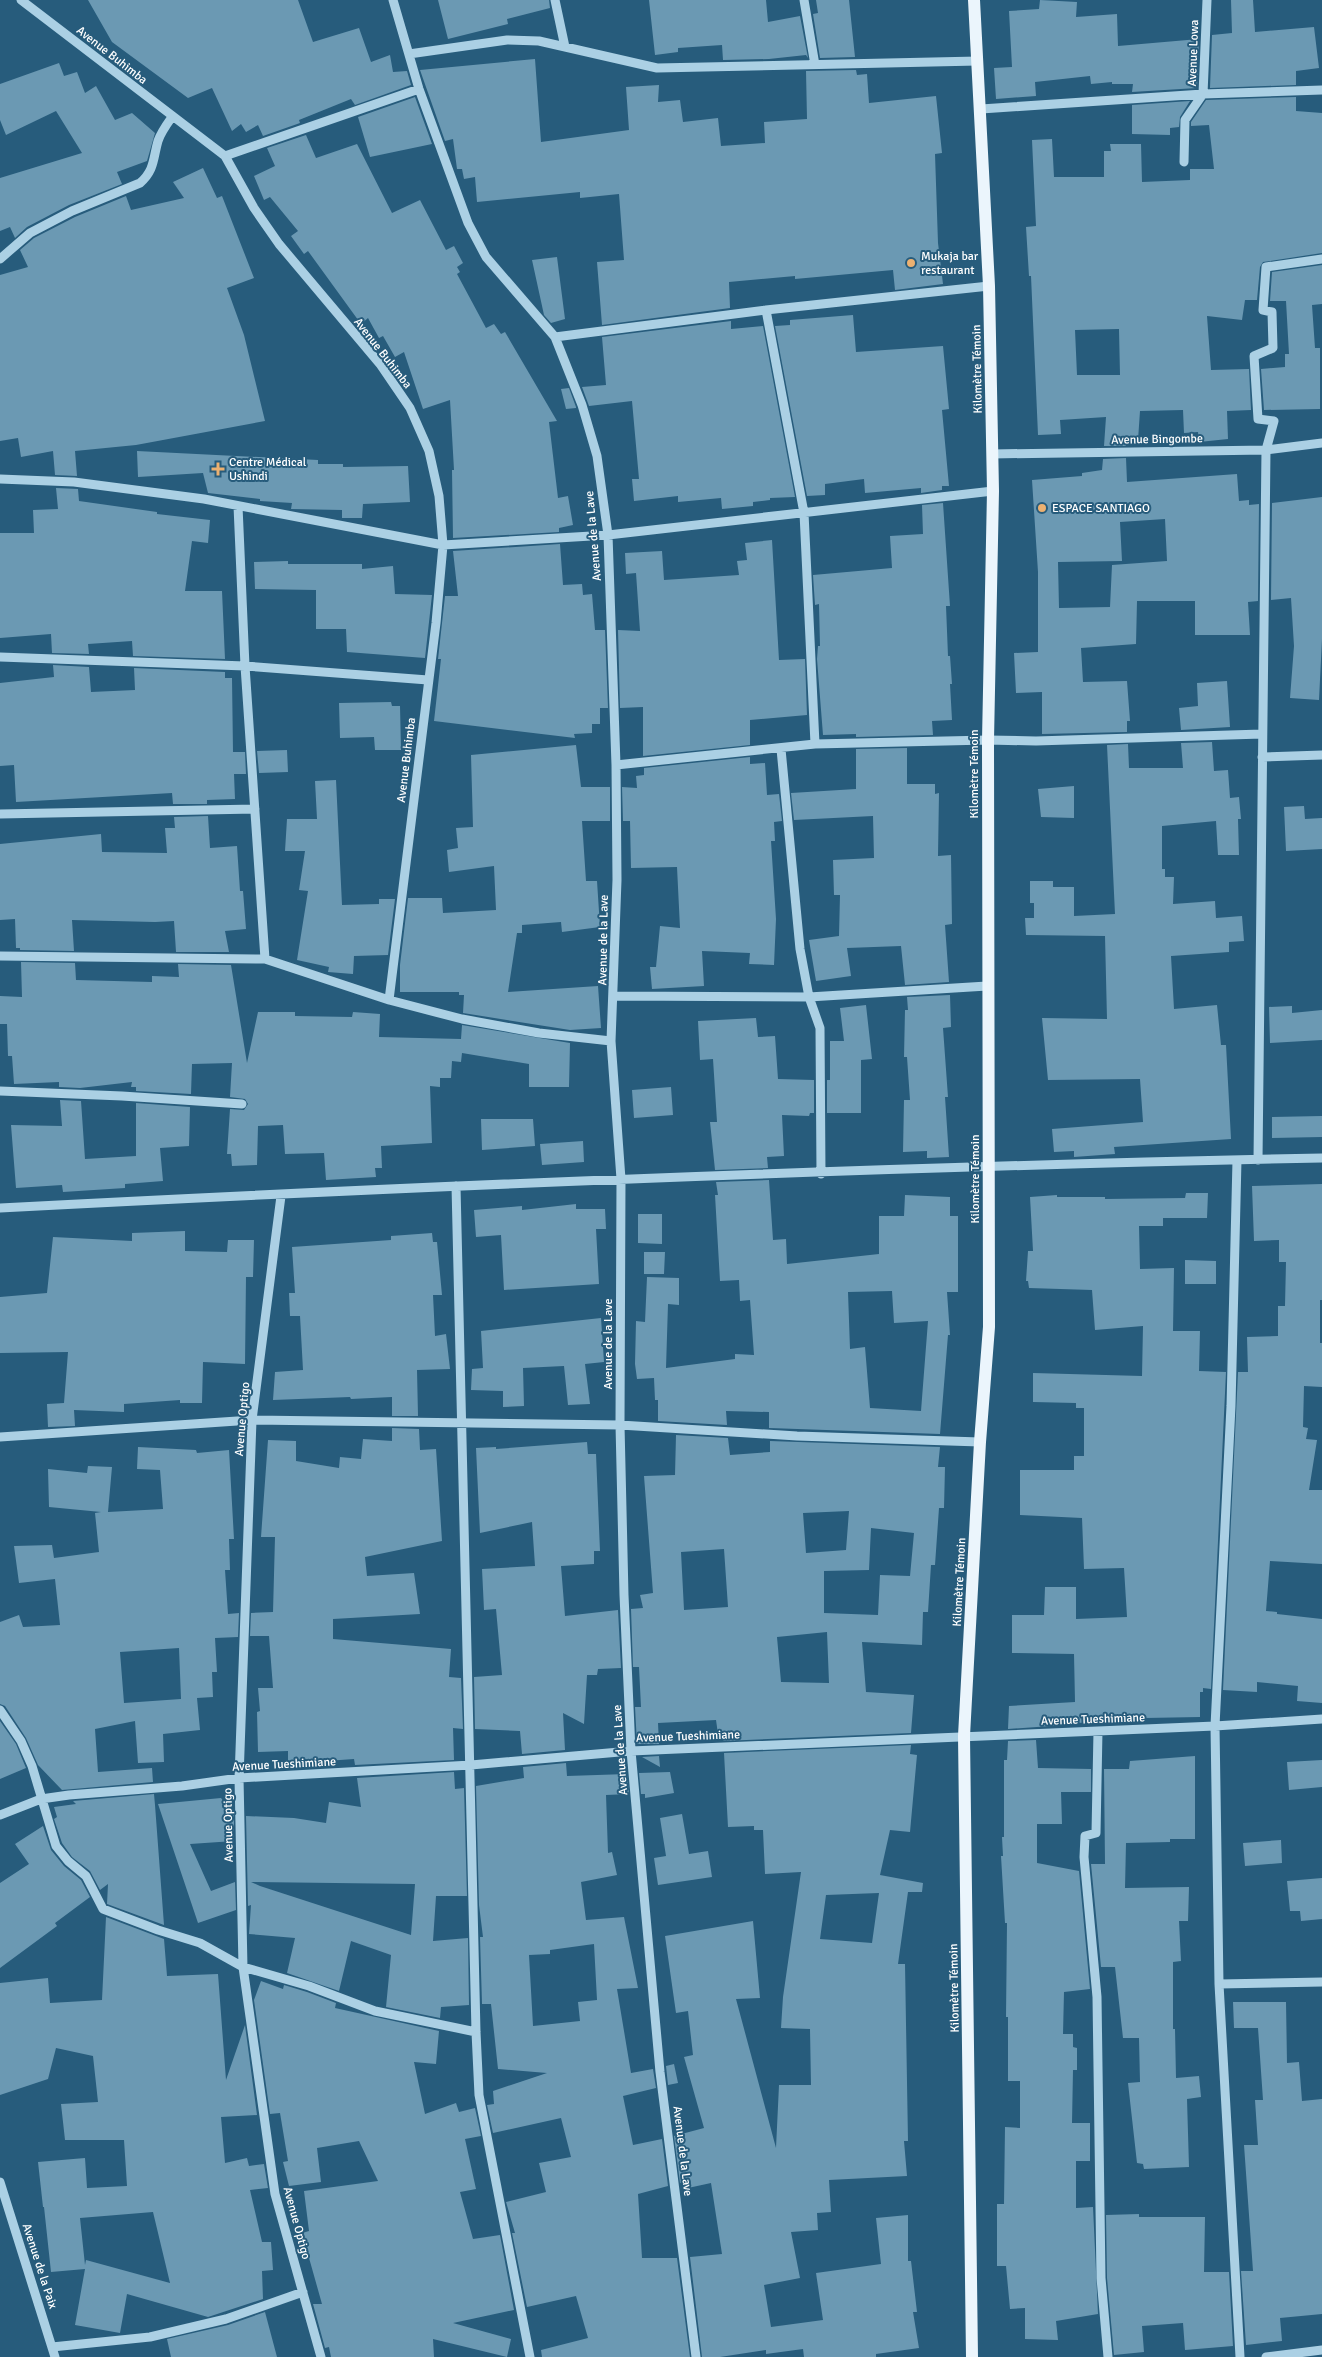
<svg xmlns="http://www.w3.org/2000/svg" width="1322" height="2357" viewBox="0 0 1322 2357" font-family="Signika,sans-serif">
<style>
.building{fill:#6b99b3;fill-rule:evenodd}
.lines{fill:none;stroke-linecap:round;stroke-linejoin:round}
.minor{stroke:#abd0e4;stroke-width:9}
.major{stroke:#ebf5fc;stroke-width:12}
.poi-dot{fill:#ecb171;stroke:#275c7c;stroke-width:2}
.labels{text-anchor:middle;stroke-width:4;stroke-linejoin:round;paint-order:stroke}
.street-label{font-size:12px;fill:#fff;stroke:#275c7c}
.poi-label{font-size:12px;fill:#fff;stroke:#275c7c;text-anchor:start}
</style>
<rect width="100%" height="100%" fill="#275c7c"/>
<path class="building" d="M88,0H298L313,42L359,28L371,62L390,55L393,72L407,71L411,85L355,105L351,99L299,120L300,123L263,136L258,125L246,132L241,124L232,131L212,88L188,98L112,42Z
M438,0H549L550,8L507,19L508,24L448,39Z
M649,0H766L768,22L800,16L808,58L806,55L769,59L723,60L722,45L678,48V52L655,55Z
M816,0H849L855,57L820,58L813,14L818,13Z
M1040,0L1077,2L1076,17L1117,14L1118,46L1199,39L1197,88L1132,92L1133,84H1112V82L1091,84L1090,76L1035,82L1036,96L996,99L994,68L1012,67L1009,11L1039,9Z
M1231,0H1253L1255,32L1314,27L1319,68L1296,71V85L1210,88L1212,35L1232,33Z
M535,59L541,142L629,130L626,87L659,85L658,102L680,100L683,122L718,118L721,146L765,143L764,122L807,119L806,71L856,70L857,75L867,74L869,103L936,96L942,153L935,154L938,243L943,284L895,290L893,270L795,279V276L729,282L730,308L602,325L597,262L624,260L619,194L580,198V192L477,202L475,177L464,179L462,169H457L453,139L445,141L420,70Z
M59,63L64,76L77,72L85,93L96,86L115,120L132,113L155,133L147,161L117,172L122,184L69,205L27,227L15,238L10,227L0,231V178L82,153L56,111L6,135L0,120V84Z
M415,97L432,144L370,157L358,117Z
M1296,97V111L1322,113V253L1263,262L1260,267L1257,300H1245L1242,320L1207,316L1211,370L1249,369L1251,410L1227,411L1228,439L1199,442L1198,432L1184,433L1183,410L1140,411L1138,440L1126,439V446H1104L1106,417L1060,420L1061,434L1038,435L1031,276H1029L1026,227L1036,226L1032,140L1052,139L1054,177H1104V151H1111L1110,144H1141L1142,182L1190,180V169H1214L1209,125L1191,126V122L1206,100ZM1119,329L1120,375H1077L1075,330Z
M1190,101L1180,117L1179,127L1170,128V135L1132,134V105Z
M306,135L316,158L357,144L392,213L420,200L446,250L454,246L463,263L457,267L460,272L457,274L486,328L494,324L501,334L505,332L557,421L549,422L558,498L568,496L573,525L559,528V532L453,538L452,470H454L450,400L423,409L404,352L395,357L383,336L379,338L368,318L361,324L308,251L304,254L291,236L298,231L270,197L264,200L254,176L275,166L267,148Z
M203,168L217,198L222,196L254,278L227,288L244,335L265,421L136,445L75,451L77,476L55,475L53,451L21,457L18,438L0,441V275L28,267L20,250L34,238L75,217L126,196L131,210L184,198L173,182Z
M557,257L565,319L551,323L544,315L532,260Z
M1322,265V304L1312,305L1315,348H1320V409L1264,410L1261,369L1285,367V354H1289L1286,301H1270L1272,272Z
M853,315L856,352L943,346L949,409L942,410L949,486H942V490L921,493V488L865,493L864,479L825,484V495L807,496L775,326L790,325V320Z
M731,321V329L763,326L795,497L770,498V500L753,502V506L722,509L721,498L678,502V496L634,501L632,479H639L632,401L589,406L582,387L606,385L602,337Z
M569,388L576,407V408L566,409L561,389Z
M137,451L318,460V464H343V467L408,466L410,502L363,504L362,518H342V510L291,509L292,503L260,501V499L208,493L203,473L138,477Z
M1126,458L1127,482L1237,474L1239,501L1249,500V505L1259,504L1258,601L1248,602L1250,635H1195V601H1137L1136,644L1081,648L1083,682L1127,681L1130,721H1127V732L1042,734V692L1016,693L1014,653L1038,652V572L1032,480L1082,476V473L1102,470L1103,459ZM1165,519L1167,561L1112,565L1110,607L1059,608L1058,562L1122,561L1120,522Z
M56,488L78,489L79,501L157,512V514L210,520L208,543L192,541L185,591H222L225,659L133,656L132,641L88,644L89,654L52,653L51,634L0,638V533H34L33,510L58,509Z
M1322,497V639L1319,700L1290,698L1294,646L1291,598L1271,600L1272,503Z
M943,503L950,606H946L948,656H950L952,684H950L952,720L932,721L933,735L856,737V734L823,735L817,659L818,646H820L819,604L815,605L813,575L892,568L890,536L923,534L922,505Z
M772,540L779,660L805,659L807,715L750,720V745L643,756V707L620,708L618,630L640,631L636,573L626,574L625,553L662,551L664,580L739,575L737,561L747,560L745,543Z
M560,544L563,585L582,584L583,595L592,594L595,630H605L608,708H600V724H592V733L574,734L575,738L434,721L441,659H438L445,596H458L453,551Z
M288,561V564H362V569L393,566L395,594L432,595L425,658L347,652L346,629H316V590L255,589L254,562Z
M53,665L89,667L91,692L135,690L134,668L225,672V678H232L233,752H245L246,774H234L235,799L207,800V804H173L172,793L16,802L14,765L0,766V683L54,677Z
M1227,681L1230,727L1181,730L1179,708L1198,706L1197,683Z
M391,702L392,706H400L401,750H375L374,737L340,738L339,703Z
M1212,742L1214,771L1228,770L1230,798L1239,797L1241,819H1238L1239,855H1218L1216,821L1162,826V869H1165V877H1174L1173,904L1215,901L1216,918L1242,916L1244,941L1229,942V952L1171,956L1174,1009L1217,1005L1221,1045H1226L1231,1139L1114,1147L1115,1154L1074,1157V1151L1054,1152L1052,1129L1143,1122L1140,1079L1048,1080L1042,1018L1107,1019L1105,936L1026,935L1025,918H1034V903H1030V881H1053V887H1074V916L1115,914L1107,745L1128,744L1129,768H1183L1181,743Z
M576,745L581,787H610V821H582L586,881H597L600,927L562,932L561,922L522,925V933H517L508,992L598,986L601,1028L570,1030L463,1013L464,995H459V992H400V965L408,898H442L443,913L496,910L494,866L449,872L447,850L458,848L456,828L473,827L471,755Z
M907,748V784H935V794L939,793L938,856L951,855L952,924L945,925L949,982L905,985L901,946L847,948L851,976L816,981L809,940L839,936L840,895H834L833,860L874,858L873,816L794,820L791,793L856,789V749Z
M287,750L288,772L259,773L257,751Z
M750,757V764L765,763L767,795L779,794L782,821L774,822L775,841H771L776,919L774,965L749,964L750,953L702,951L704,986L652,989L650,967H656L660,926L680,928L677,867L631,868L630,821H623L622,787L637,788L636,776L644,775V768Z
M336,780L342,905L379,904V899H395L388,955L354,956L353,974L328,972L329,967L297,960L308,891L299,890L305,851H285L287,819H317L315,781Z
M1074,786V818L1041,817L1038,789Z
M1304,806L1305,819L1322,818V849L1286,851L1284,807Z
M208,816L210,848L237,846L240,891H243L246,929L225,931L229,952H176L174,921L155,922L72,920L74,951L20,950V948H16L15,919L0,920V844L101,834L102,852L167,853L165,828H175L174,817Z
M21,962L75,963L76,980L152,982V976L179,977L178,964L231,965L247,1063L258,1012H295V1016L352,1017L353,1012L380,1014L379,1037L461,1039L462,1025L570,1043L569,1087H529V1064L462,1053L461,1062L452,1061L451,1078H440V1087L430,1086L432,1143L381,1146L382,1168H375L376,1177L326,1180L324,1153L285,1154L283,1125L258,1126L257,1165L232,1166L231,1154H227L230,1109L244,1110L248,1104L245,1099L230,1097L232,1063L192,1064L191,1094L136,1091V1087H131L132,1082L80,1088L59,1087V1082L14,1084L12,1056H8L7,1024H0V996L22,997Z
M950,995L951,1027L943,1028L948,1097H945L949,1157L927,1158V1151L903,1152L904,1100H910L907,1057H904L905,1010H908L907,997Z
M866,1005L872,1059L861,1060V1113H827V1080H830V1041H844L840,1008Z
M1292,1006V1013L1322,1010V1040L1270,1043L1269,1007Z
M756,1018L758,1037L775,1036L778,1079L814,1080V1113H810L809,1116L782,1115L784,1156L767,1157L768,1168L715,1170L710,1122H717L713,1059L700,1060L698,1021Z
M671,1087L673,1115L634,1118L632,1090Z
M60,1100L81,1101L85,1159L136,1156V1103L190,1107L189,1146L160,1148L163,1181L125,1184V1188L63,1192L62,1185L16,1188L11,1125L62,1126Z
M1322,1116V1137L1272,1138V1117Z
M481,1119H533L535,1146L482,1150Z
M583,1141L584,1162L542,1165L540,1144Z
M769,1180L773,1240L786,1239L787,1264L879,1254V1216H904L905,1195L950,1197V1216H958V1292H947L950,1335H948L940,1434L769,1428V1412L726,1411L727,1425L658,1421V1400H655L654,1378L637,1379L635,1364L636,1321L645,1322L647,1277L679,1278V1305L668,1304L666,1368L735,1359V1354L754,1355L750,1300L740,1301L739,1280L720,1281L715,1195H718L716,1182ZM892,1291L894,1323L928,1321L921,1411L870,1408L865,1347L850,1349L848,1292Z
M1322,1184V1300H1320V1343H1322V1387L1304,1386L1303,1427L1308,1428L1306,1439L1317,1440L1309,1490H1322V1564L1270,1561L1266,1611L1277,1612V1614L1322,1619V1703L1297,1701L1298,1686L1257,1682V1692L1223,1690L1238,1372H1248L1247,1337L1278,1336V1306H1285L1286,1262H1279V1240L1254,1241L1252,1186Z
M1186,1193H1208L1207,1218H1163V1226H1139L1140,1269L1174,1268L1173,1331H1200L1199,1371L1226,1372L1211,1689L1203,1688V1692H1200V1717L1145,1718V1722L1065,1723V1725L1008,1729L1009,1706L1075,1702L1074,1654L1012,1653V1615H1044L1045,1587H1076V1619L1127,1617L1124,1568L1084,1569L1082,1518L1020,1515V1470H1074V1456H1084V1408H1076V1403L1033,1402V1373L1142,1376L1143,1326L1095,1330L1092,1290L1029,1288L1028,1281H1026L1028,1251H1033L1030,1197L1057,1195V1197H1105V1199L1185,1198Z
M576,1204V1209H605L606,1229H596L599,1284L504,1290L501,1235L476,1237L474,1210L522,1206V1210Z
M638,1214H662V1244L638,1243Z
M185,1231V1251L227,1252L228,1240H254L253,1277H246L245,1364L203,1362L202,1403H180V1400L124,1404V1412L74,1410L75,1426L48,1427L47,1404L64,1403L68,1352L0,1353V1297L47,1293L53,1237L132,1241V1233Z
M432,1233L433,1242H437L442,1295H433L435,1336L446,1334L450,1369L417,1370L418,1416H392V1397L351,1399L350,1397L273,1400L275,1372L303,1370L300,1316H290L289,1293H295L292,1247L391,1240V1236Z
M644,1252H665L664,1274H644Z
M1185,1260L1216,1261V1284H1185Z
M601,1318L604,1362L585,1364L590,1404L568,1405L564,1366L523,1368L524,1406L503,1407V1391L471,1390L472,1369L483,1368L481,1331Z
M392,1428L419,1429L420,1450L436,1449L442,1541L365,1557L367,1576L414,1573L420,1614L333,1619V1639L451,1649L449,1677L461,1678L463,1729L453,1728L454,1760L355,1765L354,1759L312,1762V1766H288V1751L258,1752L257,1712L260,1711L258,1688H273L269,1636H250L251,1613L273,1612L275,1537H261L268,1440L296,1441V1461L339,1468L340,1457L361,1459L363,1439L392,1441Z
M676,1435L728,1438L730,1455L770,1452V1441L940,1447L938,1467H945L944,1508H939L935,1565H931L928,1612H923L922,1645L862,1642L866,1692L914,1695L911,1733L723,1741V1734H718L716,1720L658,1723L659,1744H637L635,1707H641L639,1667H633L631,1609L643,1608L640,1595L653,1593L644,1476L675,1475ZM849,1511L846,1550L806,1553L803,1513ZM871,1528L914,1533L910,1576L880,1575L878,1615L824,1613V1571L869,1570ZM724,1549L728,1607L684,1610L681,1552ZM827,1632L829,1683L781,1682L777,1637Z
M587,1442L588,1454H596L600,1551H594V1564L561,1566L565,1616L618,1610L621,1668L598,1669L597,1675H587L584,1724L563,1713L565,1750L522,1754L520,1731L475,1729L474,1677L502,1675L496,1609L484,1610L482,1569L535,1566L532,1522L480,1533L476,1448L496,1447V1449Z
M138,1447L196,1450L197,1453L229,1450L234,1539H229L230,1570H225L228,1614L239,1613L238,1637L215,1638L217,1672H212L213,1697L197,1698L200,1730L163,1734L164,1762L138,1763L135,1721L95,1729L98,1772L152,1768L153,1782L62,1790L38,1765L26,1738L5,1706L0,1704V1622L19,1615L23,1627L60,1625L55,1579L19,1583L14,1546L52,1545L54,1558L99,1552L95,1513L101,1512L49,1507L48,1469L87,1473L88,1466L112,1467L108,1512L163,1509L160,1470L137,1469ZM179,1648L181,1699L124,1703L120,1652Z
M0,1721L16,1744L26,1768L0,1779Z
M1036,1740L1038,1768L1091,1769V1792H1061L1062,1824H1037V1863L1079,1871L1090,1989L1064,1992L1063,2034H1073V2047L1077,2048V2070H1073L1072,2123H1090V2161H1076V2208L1093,2207L1098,2314L1056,2321L1058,2340L1025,2339V2308L1010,2309L1006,2266H997V2204H1004L1005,2127L1020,2128V2081H1008V2017H1006L1007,1923H1005L1001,1856H1003L1002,1837H1004V1760H1007L1008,1741Z
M911,1745L910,1754L917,1755L910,1832L890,1830L880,1875L923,1883L922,1892H908L898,1964H905L908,2141H904L907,2176L829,2180L831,2212L817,2213L818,2230L791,2232L800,2278L764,2285L771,2327L823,2320L816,2273L881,2264L876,2218L908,2215V2261H911L917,2312H913L919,2348L876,2354V2357H804L803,2349L766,2354V2350L720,2357H702L690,2257L722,2254L711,2183L688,2188L686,2181L680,2183L674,2136L704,2128L684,2057L693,2055L688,2011L676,2013L665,1936L753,1921L760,1998L736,1999L776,2148L779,2085H811L810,2029L781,2028L783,1997L801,1872L765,1874L763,1830H754V1826L728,1827L724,1753ZM879,1893L872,1943L820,1939L826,1895Z
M659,1756L660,1767L642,1757Z
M1195,1756V1839H1170V1842L1126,1843L1125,1888L1189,1887L1188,1921H1179L1181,1961L1173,1962V2029H1175L1176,2078L1199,2076L1201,2097L1187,2099L1189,2167L1144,2169L1143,2164L1137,2163L1128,2083L1140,2082L1139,2038H1123L1115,1967H1101L1091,1864H1105L1104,1769H1129L1130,1761Z
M1322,1760V1787L1289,1790L1287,1762Z
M566,1763L567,1776L627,1774L629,1794L606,1795L608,1853L612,1852L617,1875L581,1882L586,1920L624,1917L638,1988L617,1989L631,2073L653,2069L656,2088L623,2096L633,2145L662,2139L668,2186L638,2194L642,2258H677L690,2357H542L541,2350L588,2338L576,2296L527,2307L512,2233H515L506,2202L546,2192L539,2163L571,2157L561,2118L493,2133L487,2105L494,2104L493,2091L547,2073L498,2069L491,2004H482L480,1937H483L479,1905L476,1786L524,1778L523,1767ZM594,1944L597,2000L578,2002L580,2021L533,2026L529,1955L550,1954V1950Z
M454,1772L455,1789L464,1788L467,1896H436L433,1941L468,1938L469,2005L441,2007L440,2018L386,2007L391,1955L351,1941L339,1991L287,1973L295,1938L249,1934L251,1905L248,1906L246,1816L294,1818L326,1823L329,1802L361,1807L357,1778ZM251,1882L415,1884L411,1935L260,1886Z
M670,1772L674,1793L645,1798V1794H641L639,1773Z
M154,1794L155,1805L164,1925L107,1904L108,1884L100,1890L90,1871L72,1857L62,1843L54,1819L57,1817L54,1807L76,1804L73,1801Z
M221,1798L234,1815V1841L190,1844L211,1891L235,1882L236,1910L198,1923L158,1804Z
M682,1814L689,1854L708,1851L712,1877L658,1885L654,1858L666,1856L660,1818Z
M43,1826L51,1850L64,1866L81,1880L90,1897L55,1923L57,1926L0,1968V1883L29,1864L15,1844Z
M1281,1840L1282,1863L1245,1866L1243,1843Z
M1322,1878V1919L1301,1921L1300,1911H1290L1287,1881Z
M106,1917L164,1939L167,1976L218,1974L226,2080L245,2025L257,2115L221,2117L225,2163L247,2158L249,2166L264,2164L268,2188L250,2190L262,2242H271L273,2270L262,2271L263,2299L208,2317L127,2294L120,2333L75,2325L85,2269L51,2272L44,2207H43L38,2162L85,2158L87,2188L127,2186L124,2140H65L61,2104L98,2102L93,2056L56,2048L48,2079L0,2095V1983L48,1978L50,2003L102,2000ZM153,2212L170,2283L86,2260L85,2265L80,2218Z
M261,1981L283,1989L284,1985L307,1992L336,2003L335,2008L439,2031L436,2064L414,2062L425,2114L456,2103L459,2112L475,2108L481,2136L465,2139L476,2189L460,2192L473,2239L500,2235L514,2310L453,2323L511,2339L507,2357L433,2339L434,2357H331L329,2347L325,2348L313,2304H322L302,2233L309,2231L304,2191L378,2181L359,2141L317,2148L321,2182L289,2186L283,2162L288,2161L280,2113L270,2114L254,2000Z
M1233,2002H1286L1287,2063L1299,2062L1302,2101L1322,2099V2314L1280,2318L1282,2341L1246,2345L1241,2271H1253L1244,2145H1258L1255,2100H1263L1258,2028H1234Z
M674,2064L678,2083L668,2085L666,2066Z
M1139,2214V2217H1205L1204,2272H1229L1233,2346L1185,2350L1183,2323L1142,2326L1144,2352L1114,2355L1107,2278L1106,2215Z
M265,2312L277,2357H171L167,2339L228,2325Z"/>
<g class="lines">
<path class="minor" d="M21,0L225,156L254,208L279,244L380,364L410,408L429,451L439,496L443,545L436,623L389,1000
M393,0L419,89L468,223L486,257L555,337L582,405L597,456L608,535L616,765L617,880L611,1041L621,1179L620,1425L624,1595L631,1751L660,2072L696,2357
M555,0L565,47
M804,0L815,65
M409,54L507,40L539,41L657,68L978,61
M981,109L1203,94L1322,90
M225,156L419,89
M1184,162L1185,120L1203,94L1207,0
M0,259L30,233L72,211L140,183C155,170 153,158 158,141C161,132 167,124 172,117
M766,310L804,513L815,744
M555,337L766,310L989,286
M992,454L1266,450L1322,443
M0,479L74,482L204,499L443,545L608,535L993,491
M238,506L245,666L265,959
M0,657L245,666L428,680
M781,749L800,949L809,997L820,1028L821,1174
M1262,757L1322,755
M616,765L815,744L988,740L1036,741L1262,734
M0,814L255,809
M0,956L265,959L389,1000L462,1019L539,1033L611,1041
M614,996L809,997L987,986
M0,1091L122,1096L242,1104
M1237,1160L1231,1406L1215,1726L1219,1984L1240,2357
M1258,1160L1266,450L1274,421L1258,419L1254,356L1273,348L1272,312L1263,310L1266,267L1322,259
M456,1186L476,2032L479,2095L530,2357
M281,1196L252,1420L239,1778L243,1967L275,2194L321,2357
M0,1208C440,1185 881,1167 1322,1158
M0,1437L252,1420L620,1425L797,1436L980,1442
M0,1710L21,1741L32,1766L56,1846L68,1861L86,1876L103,1909L158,1930L200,1943L243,1967L309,1986L375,2011L476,2032
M1098,1731L1096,1833L1085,1836L1084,1857L1097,1997L1101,2278L1108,2357
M0,1815L41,1799L69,1795L182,1786L239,1778L471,1765L631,1751L1215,1726L1322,1719
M1219,1984L1322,1982
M0,2182L55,2357
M52,2347L150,2337L226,2319L303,2292
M1266,2357L1322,2350"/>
<path class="major" d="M972,2357L964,1736L980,1442L989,1327L988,740L993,491L989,286L974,0"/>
</g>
<g class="poi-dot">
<circle cx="911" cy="263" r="5"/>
<path d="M215.5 461.5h5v5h5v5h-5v5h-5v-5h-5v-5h5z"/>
<circle cx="1042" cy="508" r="5"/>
</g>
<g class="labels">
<g class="street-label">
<text transform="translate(1193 53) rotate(-88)" y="4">Avenue Lowa</text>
<text transform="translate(112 55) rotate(38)" y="4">Avenue Buhimba</text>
<text transform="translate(383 353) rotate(52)" y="4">Avenue Buhimba</text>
<text transform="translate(977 369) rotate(-91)" y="4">Kilomètre Témoin</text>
<text transform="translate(1157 439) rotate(-1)" y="4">Avenue Bingombe</text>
<text transform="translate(593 536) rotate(-95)" y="4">Avenue de la Lave</text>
<text transform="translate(406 760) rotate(-83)" y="4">Avenue Buhimba</text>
<text transform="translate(974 774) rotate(-90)" y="4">Kilomètre Témoin</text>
<text transform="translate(603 940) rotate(-89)" y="4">Avenue de la Lave</text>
<text transform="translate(975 1179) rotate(-90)" y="4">Kilomètre Témoin</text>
<text transform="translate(608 1344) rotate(-90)" y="4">Avenue de la Lave</text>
<text transform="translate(242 1419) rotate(-85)" y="4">Avenue Optigo</text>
<text transform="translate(959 1582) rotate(-87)" y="4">Kilomètre Témoin</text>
<text transform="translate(1093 1719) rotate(-2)" y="4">Avenue Tueshimiane</text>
<text transform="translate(688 1736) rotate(-2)" y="4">Avenue Tueshimiane</text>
<text transform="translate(620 1750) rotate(-94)" y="4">Avenue de la Lave</text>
<text transform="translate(284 1764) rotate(-3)" y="4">Avenue Tueshimiane</text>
<text transform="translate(228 1825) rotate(-91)" y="4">Avenue Optigo</text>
<text transform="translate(954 1988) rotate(-91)" y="4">Kilomètre Témoin</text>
<text transform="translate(683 2151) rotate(83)" y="4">Avenue de la Lave</text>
<text transform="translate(297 2223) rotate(75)" y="4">Avenue Optigo</text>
<text transform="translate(40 2266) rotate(72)" y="4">Avenue de la Paix</text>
</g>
<g class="poi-label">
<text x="921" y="260">Mukaja bar<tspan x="921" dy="14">restaurant</tspan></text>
<text x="229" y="466">Centre Médical<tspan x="229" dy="14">Ushindi</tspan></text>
<text x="1052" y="512">ESPACE SANTIAGO</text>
</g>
</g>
</svg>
